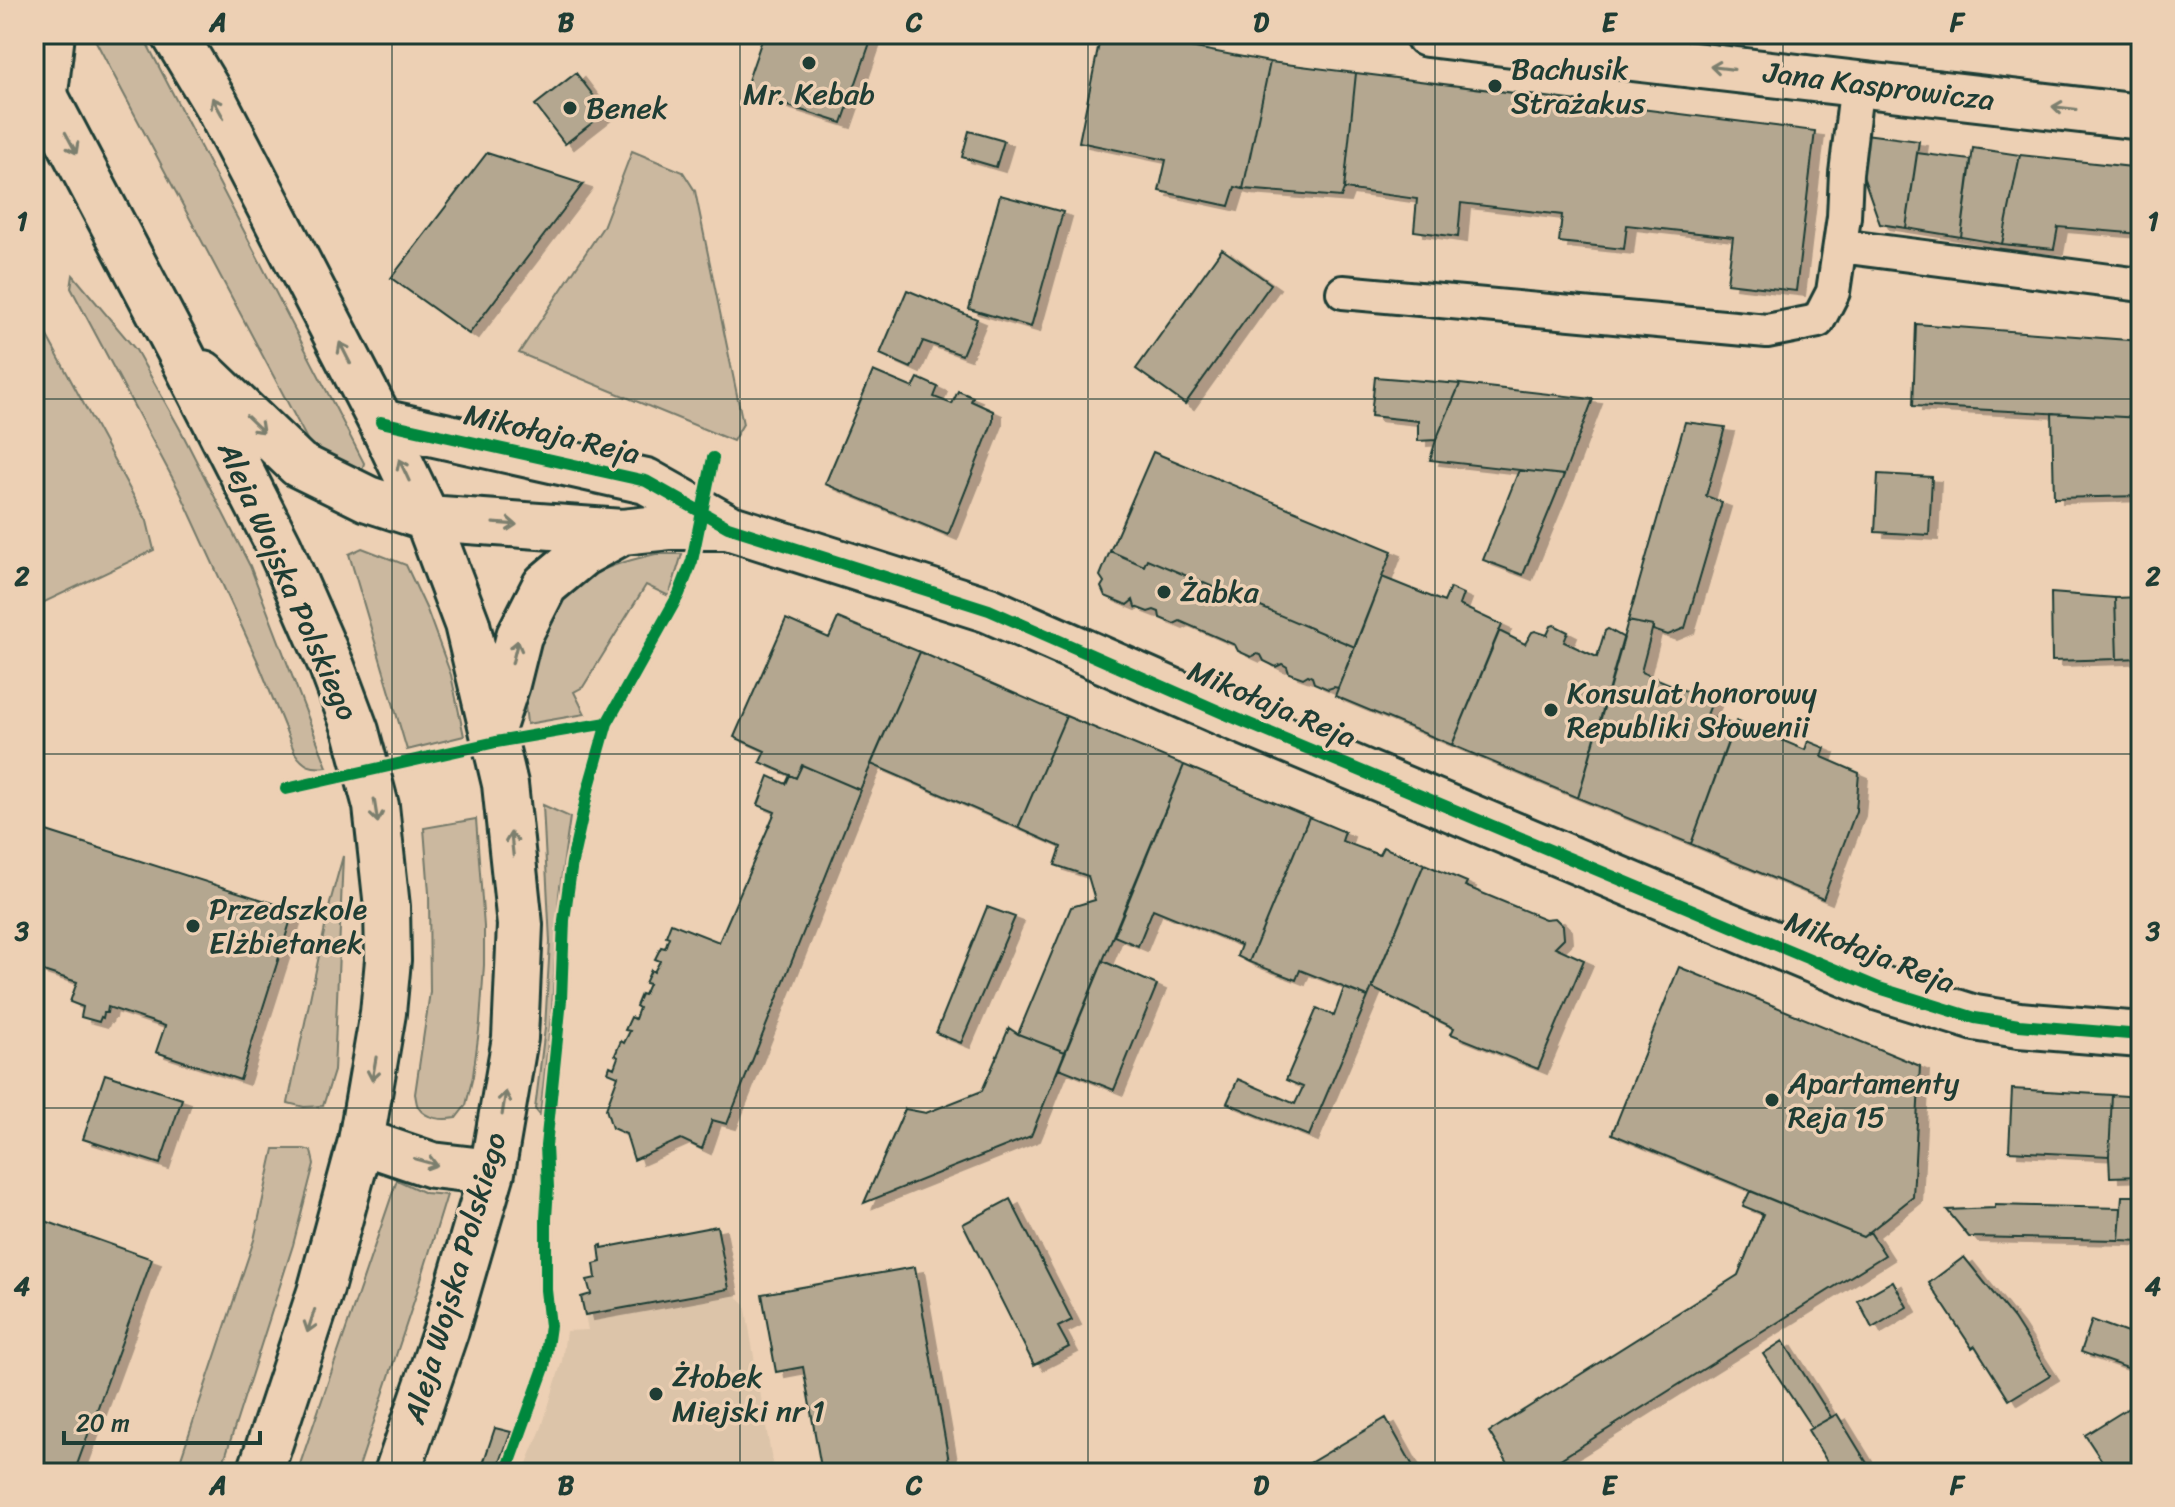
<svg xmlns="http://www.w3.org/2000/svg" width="2175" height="1507" viewBox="0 0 2175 1507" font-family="Sriracha,sans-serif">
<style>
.built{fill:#dcc4a9}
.green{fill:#cbb89f;stroke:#757a6a;stroke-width:2}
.building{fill:#b4a790;stroke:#1f3d34;stroke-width:2;filter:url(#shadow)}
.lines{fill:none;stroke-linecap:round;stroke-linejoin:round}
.lane-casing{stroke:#1f3d34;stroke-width:38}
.street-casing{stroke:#1f3d34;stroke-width:50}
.secondary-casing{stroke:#1f3d34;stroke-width:50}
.lane{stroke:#edd0b4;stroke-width:32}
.street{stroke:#edd0b4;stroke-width:44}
.secondary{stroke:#edd0b4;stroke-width:44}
.cycleway-casing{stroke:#edd0b4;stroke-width:17}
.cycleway{stroke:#00873e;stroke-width:12}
.oneway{stroke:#7c7f6e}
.grid{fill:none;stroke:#1f3d34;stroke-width:2;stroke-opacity:0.55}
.poi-dot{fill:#1f3d34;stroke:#edd0b4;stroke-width:3}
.labels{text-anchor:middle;stroke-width:7;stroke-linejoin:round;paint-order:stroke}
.poi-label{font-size:30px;fill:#1f3d34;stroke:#edd0b4;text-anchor:start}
.street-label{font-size:30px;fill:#1f3d34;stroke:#edd0b4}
.neatline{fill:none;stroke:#1f3d34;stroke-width:3}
.grid-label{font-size:26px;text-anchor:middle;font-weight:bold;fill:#1f3d34}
</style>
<defs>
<filter id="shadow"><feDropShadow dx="9" dy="5" stdDeviation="0" flood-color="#0004"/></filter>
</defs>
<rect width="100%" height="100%" fill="#edd0b4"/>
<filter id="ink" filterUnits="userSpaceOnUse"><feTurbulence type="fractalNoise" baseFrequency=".0125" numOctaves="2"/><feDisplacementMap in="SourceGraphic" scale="16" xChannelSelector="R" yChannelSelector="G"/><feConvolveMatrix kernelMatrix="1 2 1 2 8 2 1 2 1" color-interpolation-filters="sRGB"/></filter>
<g filter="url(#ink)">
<path class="built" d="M729,1289L745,1304L774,1473H523L542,1427L562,1361L566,1331L588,1330L585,1315Z"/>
<path class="green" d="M92,34H142L364,463L361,474L322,455L309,443Z
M632,151L683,172L695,191L743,424L733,441L519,353L603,227Z
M73,275L136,350L180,429L250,566L327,767C311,769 304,766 295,753L258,662L181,494L71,288Z
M34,312L147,521L154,550L34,607Z
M362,548L406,565L427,610L451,675L464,736L407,750L349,554Z
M656,554H682L669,596L646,585L583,687L574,692L585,714L527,724C526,712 524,700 524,688C525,661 559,596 581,581C604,566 631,560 656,554Z
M543,805L570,817L559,894L552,1007L540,1115L535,1109L545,1028L550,942Z
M476,819L484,927V965L480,1023L473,1076L466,1105L456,1118C444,1120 426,1120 418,1107C416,1103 416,1098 415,1094L430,992L429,893L424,828Z
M343,856L334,1071L323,1106L304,1107L288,1103L331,899Z
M274,1149H304L311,1151L314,1164L293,1245L220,1473H176L254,1240Z
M397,1180L425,1193L447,1195L417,1292L357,1473H297Z"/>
<path class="building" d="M764,34H873L842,123L744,92Z
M1101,34H1121L1270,62L1243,189L1235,187L1229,206L1159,191L1166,160L1079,142Z
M1270,62L1356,73L1344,189L1341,197L1243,189Z
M576,73L606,112L565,144L535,105Z
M1356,73L1815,131L1796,291L1727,283L1733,237L1627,225L1624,249L1559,242L1562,215L1461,203L1458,237L1414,231L1417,199L1344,189Z
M969,131L1004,141L996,167L962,157Z
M1865,134L1919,141L1906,228L1880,224L1862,173Z
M1973,148L2020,155L2002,244L1961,237Z
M487,153L583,184L469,334L391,278Z
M1917,153L1971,160L1961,237L1906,228Z
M2020,155L2141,168V234L2058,227L2054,249L2002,244Z
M1000,195L1063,212L1031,327L969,309Z
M1222,249L1271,284L1185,404L1136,369Z
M907,290L977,319L962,355L923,341L911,368L880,354Z
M1916,324L2141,341V418L1913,406Z
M873,371L913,388L918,378L938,387L934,397L952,404L958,391L973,397L971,401L993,411V421L948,535L825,484Z
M1375,377L1460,384L1436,440L1418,441V421L1371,416Z
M1460,384L1593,399L1564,475L1430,460L1436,440Z
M2052,413L2141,418V496L2054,498Z
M1685,422L1725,427L1706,496L1722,502L1685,628L1668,635L1653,630V626L1628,621Z
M1153,452L1392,551L1355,647L1147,559L1144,566L1110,551Z
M1519,470L1564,475L1523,575L1483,560Z
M1878,474L1932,477L1929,535L1875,532Z
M1110,551L1144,566L1147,559L1355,647L1338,688L1334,687L1328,689L1314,683L1312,677L1308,675L1303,678L1289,673L1287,667L1282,664L1276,667L1264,661L1261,655L1257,654L1251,657L1238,651L1235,645L1180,621L1174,624L1160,618L1159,612L1154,610L1148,612L1135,607L1133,600L1127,605L1105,596L1101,587L1104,582L1100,576Z
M1382,577L1444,602L1450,588L1463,594L1459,605L1502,625L1452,745L1335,696Z
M2051,593L2115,598L2117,659L2052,661Z
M2141,597V658L2117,659L2115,598Z
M838,618L920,652L860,790L802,765L796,778L760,762L765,751L734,737L786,619L829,638Z
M1628,621L1653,626L1641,672L1712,702L1707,715L1734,725L1691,844L1578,798Z
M1554,625L1568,632L1564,642L1597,657L1605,631L1608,629L1624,638L1578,798L1452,745L1499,631L1525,644L1532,632L1535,631L1547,635L1551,626Z
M920,652L1066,716L1018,828L871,764Z
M1066,716L1184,765L1065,1052L1018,1034L1071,907L1095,900L1088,876L1055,865L1061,847L1018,828Z
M1736,721L1805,750L1808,741L1825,748L1822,757L1859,773L1856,811L1823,899L1691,844Z
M802,765L860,790L727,1124L712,1120L702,1149L681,1139L634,1160L626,1134L612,1128L606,1109L618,1076L608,1072L610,1066L614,1068L618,1057L615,1055L621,1041L624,1043L630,1031L625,1030L631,1017L635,1019L639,1008L636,1006L641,994L644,995L649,984L645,983L651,970L654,972L660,961L655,959L661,947L665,948L669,937L666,936L671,923L719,942L775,812L758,805L769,776L786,784L790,775L796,778Z
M1184,765L1309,817L1249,962L1237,956L1241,945L1153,909L1138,946L1114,936Z
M1309,817L1345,832L1342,841L1379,855L1383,847L1424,864L1368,997L1300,970L1296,980L1249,962Z
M34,827L294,910L240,1080L156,1052L165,1026L108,1007L107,1013H104L103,1018L101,1017L99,1022L81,1017L83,1007L70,1002L77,982L34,968Z
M1424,864L1467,882L1465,886L1545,919L1555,918L1563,926L1564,938L1555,947L1584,960L1538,1069L1451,1034L1454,1028L1372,988Z
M987,907L1015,917L961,1043L936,1033Z
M1103,961L1157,985L1114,1090L1059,1068Z
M1679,967L1920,1066L1913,1197L1863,1237L1612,1134Z
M1344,988L1368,997L1309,1136L1227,1103L1238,1079L1295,1104L1303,1087L1286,1080L1317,1008L1334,1016Z
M1009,1028L1018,1034L1065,1052L1031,1136L864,1203L905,1109L926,1113L982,1091Z
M105,1074L182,1099L160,1164L83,1139Z
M2012,1089L2112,1095L2109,1156L2009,1151Z
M2112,1095L2141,1097V1176L2110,1177L2109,1156Z
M1750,1191L1863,1237L1870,1232L1885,1255L1538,1473H1514L1489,1432L1738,1275L1763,1214L1743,1206Z
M2122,1196H2141V1241L2119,1240Z
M1010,1199L1072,1320L1058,1327L1069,1347L1034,1365L963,1224Z
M1995,1205L2121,1208L2119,1240L1969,1237L1947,1210L1995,1208Z
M34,1217L152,1259L74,1473H34Z
M717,1226L729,1289L585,1315L581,1297L591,1294L587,1280L596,1278L594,1264L601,1262L599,1246L602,1245V1248Z
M1964,1257L2014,1319L2050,1375L2009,1400L1975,1346L1972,1348L1929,1283Z
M915,1267L951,1473H822L803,1367L776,1372L762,1294Z
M1893,1281L1907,1307L1872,1328L1858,1301Z
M2092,1320L2141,1338V1357L2136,1371L2081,1352Z
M1783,1341L1831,1417L1812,1428L1763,1354Z
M2138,1402L2141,1406V1473H2110L2085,1435Z
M1837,1414L1873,1473H1834L1808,1430Z
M1386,1418L1417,1473H1293Z
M495,1428L511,1432L496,1473H480Z"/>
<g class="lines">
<g class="lane-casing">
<path id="lane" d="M1840,246L2141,285
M1343,292L1767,331L1818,321L1833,292L1844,217L1846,173L1857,83"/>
</g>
<g class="street-casing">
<path id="street" d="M1427,34L2141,117
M45,93L52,34"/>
</g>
<g class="secondary-casing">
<path id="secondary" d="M174,34L216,104L254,177L381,422L427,518L467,624L505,784L520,925L515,1038L492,1172L446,1330L397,1473
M34,75L179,350L279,546L332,667L356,731L376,806L387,907L388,960L383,1013L361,1141L320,1292L260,1473
M203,373L299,465L368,499L427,518L622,532L669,527H726
M381,422L646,481L728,527L989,610L1223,713L1879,988L1975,1018L2019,1025L2141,1035
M493,727L507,684L519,636L545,585L582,554L622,532
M361,1141L432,1165L492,1172"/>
</g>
<use href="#lane" class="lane"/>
<use href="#street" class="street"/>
<use href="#secondary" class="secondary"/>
<g class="cycleway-casing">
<path id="cycleway" d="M381,422L646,481L728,527L989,610L1223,713L1879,988L1975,1018L2019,1025L2141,1035
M286,789L496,742L607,723
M506,1473L544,1368L550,1326L546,1290V1218L548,1187L546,1146L561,1000L564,920L572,862L588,790L607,723L679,594L692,561L713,458"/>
</g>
<use href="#cycleway" class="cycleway"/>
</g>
<defs><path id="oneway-shaft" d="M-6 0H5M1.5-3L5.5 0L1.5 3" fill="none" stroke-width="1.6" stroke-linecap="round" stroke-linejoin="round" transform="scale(2)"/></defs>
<g class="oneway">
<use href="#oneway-shaft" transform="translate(1722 68) rotate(-173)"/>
<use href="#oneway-shaft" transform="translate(218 108) rotate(-119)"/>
<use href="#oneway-shaft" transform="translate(2064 108) rotate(-173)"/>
<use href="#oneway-shaft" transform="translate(71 143) rotate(62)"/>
<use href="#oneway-shaft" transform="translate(345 353) rotate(-117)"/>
<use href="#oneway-shaft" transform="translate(255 424) rotate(44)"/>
<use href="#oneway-shaft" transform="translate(404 470) rotate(-115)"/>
<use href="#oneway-shaft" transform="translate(505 524) rotate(4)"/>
<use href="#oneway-shaft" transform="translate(515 652) rotate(-76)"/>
<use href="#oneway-shaft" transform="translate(376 811) rotate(81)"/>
<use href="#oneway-shaft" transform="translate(512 844) rotate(-96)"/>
<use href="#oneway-shaft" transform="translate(374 1069) rotate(100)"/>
<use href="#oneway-shaft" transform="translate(504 1103) rotate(-81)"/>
<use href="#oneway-shaft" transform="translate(426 1162) rotate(16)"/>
<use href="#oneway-shaft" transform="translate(311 1321) rotate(108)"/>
</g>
</g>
<path class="grid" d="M392,34V1473M740,34V1473M1088,34V1473M1435,34V1473M1783,34V1473M34,399H2141M34,754H2141M34,1108H2141"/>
<g class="poi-dot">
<circle cx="809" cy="63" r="8"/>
<circle cx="1495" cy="86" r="8"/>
<circle cx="570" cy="108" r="8"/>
<circle cx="1164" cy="592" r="8"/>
<circle cx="1551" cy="710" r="8"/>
<circle cx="193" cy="926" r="8"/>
<circle cx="1772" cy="1100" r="8"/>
<circle cx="656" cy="1394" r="8"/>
</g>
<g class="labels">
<g class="poi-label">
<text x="1511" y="79">Bachusik<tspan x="1511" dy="34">Strażakus</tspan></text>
<text x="809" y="104" text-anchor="middle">Mr. Kebab</text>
<text x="586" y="118">Benek</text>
<text x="1180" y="602">Żabka</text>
<text x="1567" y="703">Konsulat honorowy<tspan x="1567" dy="34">Republiki Słowenii</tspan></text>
<text x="209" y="919">Przedszkole<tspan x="209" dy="34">Elżbietanek</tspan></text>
<text x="1788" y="1093">Apartamenty<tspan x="1788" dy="34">Reja 15</tspan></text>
<text x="672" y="1387">Żłobek<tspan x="672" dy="34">Miejski nr 1</tspan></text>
</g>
<g class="street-label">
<text transform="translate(1879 86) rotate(7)" y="10">Jana Kasprowicza</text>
<text transform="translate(552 434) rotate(13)" y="10">Mikołaja Reja</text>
<text transform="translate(288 581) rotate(66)" y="10">Aleja Wojska Polskiego</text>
<text transform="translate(1272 704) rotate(23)" y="10">Mikołaja Reja</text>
<text transform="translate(1870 952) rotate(21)" y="10">Mikołaja Reja</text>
<text transform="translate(455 1278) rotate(-74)" y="10">Aleja Wojska Polskiego</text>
</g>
</g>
<rect width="2175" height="1507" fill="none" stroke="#edd0b4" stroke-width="88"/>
<path d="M64 1431v12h196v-12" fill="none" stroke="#1f3d34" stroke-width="4"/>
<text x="76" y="1431" font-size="24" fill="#1f3d34" stroke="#edd0b4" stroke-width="6" paint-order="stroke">20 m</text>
<rect x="44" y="44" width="2087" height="1419" class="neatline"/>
<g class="grid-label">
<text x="218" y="31">A</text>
<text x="566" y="31">B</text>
<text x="914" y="31">C</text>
<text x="1261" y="31">D</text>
<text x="1609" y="31">E</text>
<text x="1957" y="31">F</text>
<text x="22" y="230">1</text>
<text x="2153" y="230">1</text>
<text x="22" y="585">2</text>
<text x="2153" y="585">2</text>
<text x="22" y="940">3</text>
<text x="2153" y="940">3</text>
<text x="22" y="1295">4</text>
<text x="2153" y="1295">4</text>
<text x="218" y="1494">A</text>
<text x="566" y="1494">B</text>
<text x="914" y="1494">C</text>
<text x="1261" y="1494">D</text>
<text x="1609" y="1494">E</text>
<text x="1957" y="1494">F</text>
</g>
</svg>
